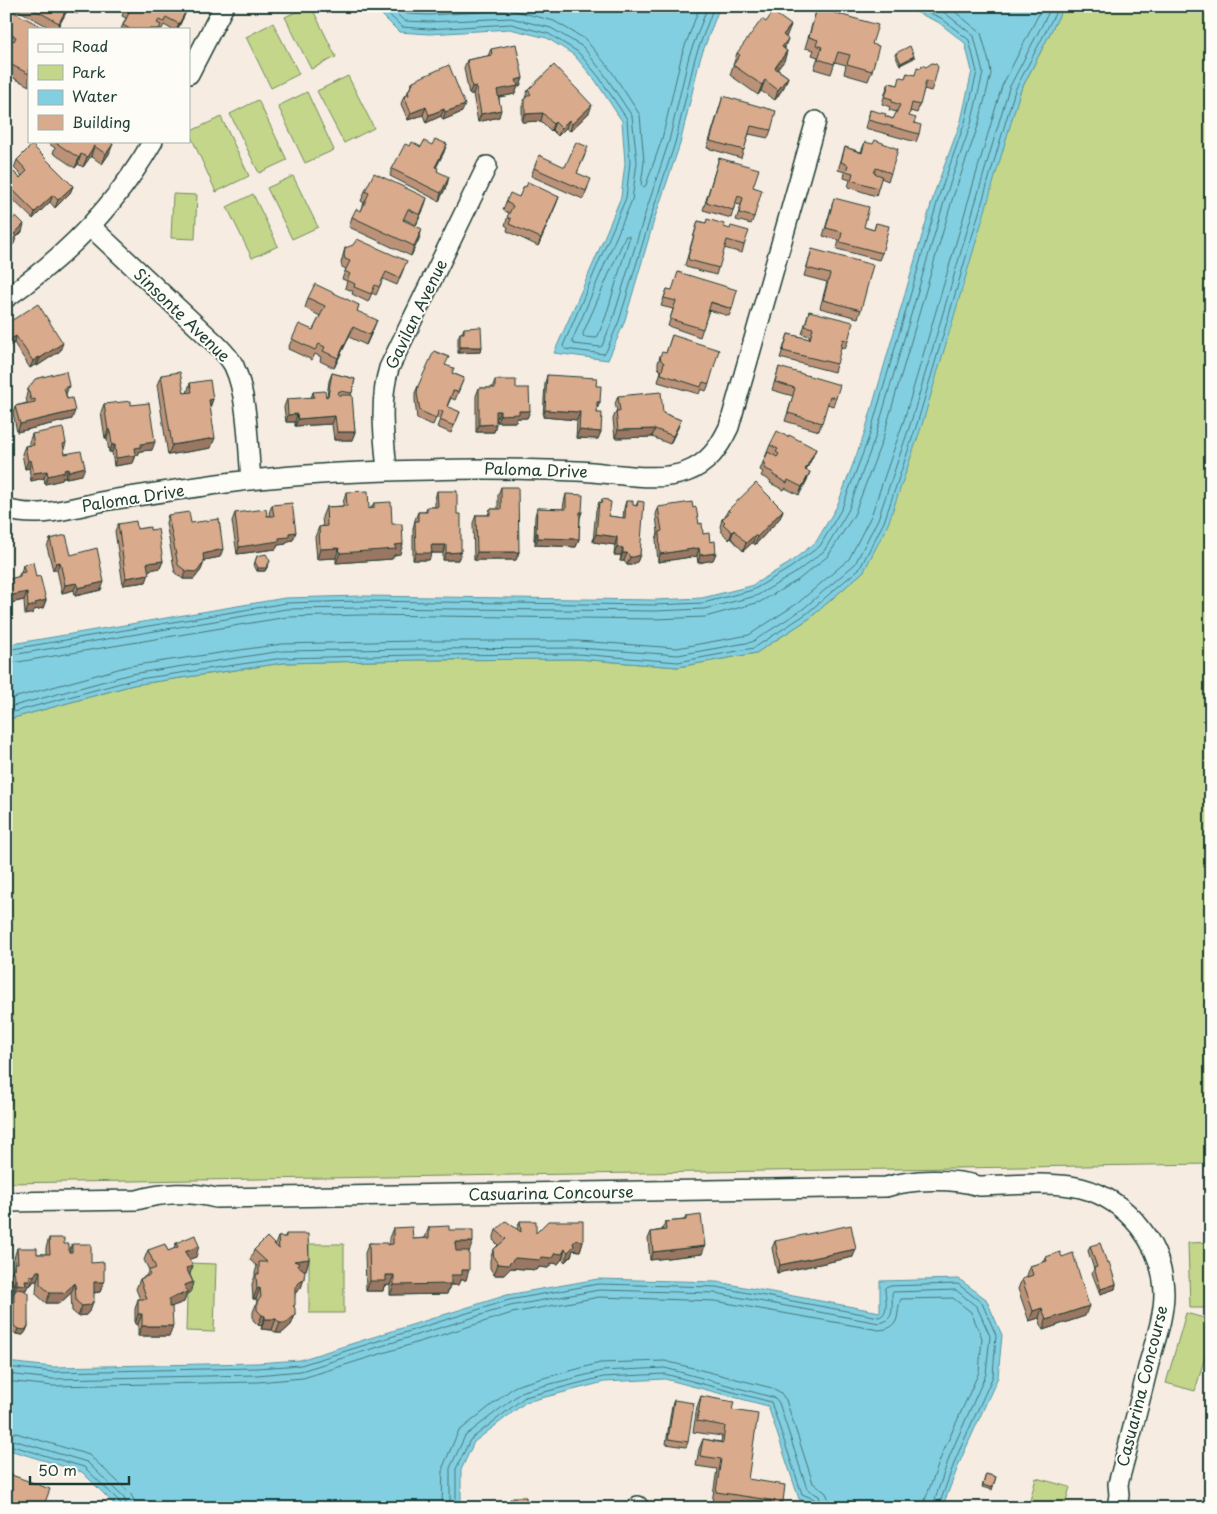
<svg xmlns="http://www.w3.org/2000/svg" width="1217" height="1514" viewBox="0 0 1217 1514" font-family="'Playpen Sans',sans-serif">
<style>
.green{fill:#c4d68a;stroke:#728a5f}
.water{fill:#82cfe1;stroke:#5a959c}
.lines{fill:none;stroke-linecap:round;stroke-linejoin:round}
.shore{stroke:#477779;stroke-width:1}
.minor-casing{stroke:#1f3d34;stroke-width:22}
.minor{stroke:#fdfcf7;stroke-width:19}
.wall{fill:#bb9278;stroke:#1f3d34}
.shaded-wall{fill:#997762;stroke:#1f3d34}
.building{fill:#daaa8c;stroke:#1f3d34}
.labels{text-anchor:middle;stroke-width:4;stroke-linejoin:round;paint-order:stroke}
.street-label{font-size:16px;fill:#1f3d34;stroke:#fdfcf7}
</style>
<rect width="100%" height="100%" fill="#f6ece2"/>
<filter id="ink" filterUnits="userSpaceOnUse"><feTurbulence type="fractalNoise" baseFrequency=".02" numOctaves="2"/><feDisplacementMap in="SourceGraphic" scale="10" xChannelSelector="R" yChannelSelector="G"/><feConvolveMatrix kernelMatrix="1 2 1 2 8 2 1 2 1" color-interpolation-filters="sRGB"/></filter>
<g filter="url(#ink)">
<path class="green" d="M308,6H311L336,57L311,69L285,17Z
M1064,6H1211V1164L6,1183V720L133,685L283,663L416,660L578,659L678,667L756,653L810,618L864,571L1020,92Z
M273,23L299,74L271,88L246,37Z
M348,76L374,128L344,143L317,91Z
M307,92L334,150L305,163L278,106Z
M258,100L287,160L259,173L230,114Z
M221,117L249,176L216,192L189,132Z
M293,176L318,227L292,239L267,188Z
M173,194L197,195L195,239L171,238Z
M253,194L278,246L252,258L227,207Z
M1211,1242V1308H1190L1188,1243Z
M309,1244H344V1313H309Z
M188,1263L216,1264L214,1332L186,1331Z
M1186,1313L1211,1320V1336L1195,1391L1166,1383Z
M1036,1478L1070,1487L1064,1508H1028Z"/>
<path class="water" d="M373,6H720L700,59L680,144L655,217L624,323L608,360L554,353L594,262L621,197L625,163L622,121L595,80L574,55L547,38L510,29L429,34L399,32Z
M902,6H1064L1020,92L922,425L888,524L864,571L810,618L756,653L678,667L578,659L416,660L283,663L133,685L6,720V645L285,598L361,596L655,600L702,598L751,586L788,564L816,542L837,506L864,435L935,191L961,121L972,71L965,43L938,22Z
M598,1279L717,1282L880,1312V1281L959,1279L986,1299L1002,1335L998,1377L961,1459L942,1508H810V1503L799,1499L768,1406L665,1379L604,1382L526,1402L474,1442L461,1470V1508H118L82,1472L6,1449V1362L53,1367L257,1363L300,1360L507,1295Z"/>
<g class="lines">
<path class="shore" d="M380,6L402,27L429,29L511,24L549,34L578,52L599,77L627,119L630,162L626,198L563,346L565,349L604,354L606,352L619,321L651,216L675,143L695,58L714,6
M389,6L404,21L429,22L511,18L551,28L583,47L604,74L632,116L637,162L632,200L572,341L574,344L600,347L602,346L613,319L645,214L669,141L689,56L708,6
M400,6L407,14L429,15L512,10L554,21L585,39L610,69L640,115L644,162L641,185L644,187L646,185L662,139L682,54L700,6
M626,236H629V239L606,316L597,338L584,337L583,334Z
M6,650L286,603L361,601L655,605L703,603L753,590L790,568L820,546L842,508L869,437L940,193L965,122L977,72L969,40L941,18L914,6
M6,656L286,609L361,608L655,611L704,609L756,596L794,574L824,551L848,511L875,438L946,195L971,124L983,73L974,36L945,13L930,6
M6,664L287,617L362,615L655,619L705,617L760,602L798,580L828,556L854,515L882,441L953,197L978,126L991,74L990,66L981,33L948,6
M6,700L129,666L282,644L416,641H578L677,648L749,635L798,603L849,559L871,516L904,420L1002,86L1043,6
M6,708L131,674L282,651L416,649L578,648L678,655L752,642L803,609L855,564L878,519L911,422L1009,88L1052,6
M6,714L132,680L283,658L416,655L578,654L678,662L754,648L806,614L860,568L884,522L917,424L1015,90L1059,6
M6,1367L53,1372L257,1368L301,1365L509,1300L598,1284L716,1287L879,1317C890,1313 885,1297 885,1288L887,1286L958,1284L982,1303L996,1335L993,1376L956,1458L938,1508
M6,1374L53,1379L257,1375L301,1371L510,1306L599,1290L715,1293L879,1323C895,1321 892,1306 892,1294L893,1292L956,1290L977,1307L990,1336L986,1374L950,1455L932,1508
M6,1381L53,1386L258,1382L303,1378L512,1313L599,1297L715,1301L879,1330C903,1328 895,1313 901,1299L953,1298L971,1312L982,1338L979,1372L943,1452L925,1500L924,1508
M6,1430L89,1455L130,1493L134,1500L135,1508
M6,1438L87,1462L124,1498L128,1508
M6,1444L84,1467L120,1502L121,1508
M442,1508L443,1467L458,1432L514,1387L521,1384L600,1363L665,1361L772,1388L780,1392L786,1400L813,1483L826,1493L829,1500V1508
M450,1508V1468L465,1436L523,1391L602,1371L665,1368L775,1398L779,1403L807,1489L819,1496L822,1508
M456,1508V1469L470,1440L525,1397L603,1377L665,1374L771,1402L802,1494L814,1499L815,1508"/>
<g class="minor-casing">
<path id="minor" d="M189,74L224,6
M90,226L217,345C223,351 230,358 234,366C248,396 248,447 251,480
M6,298C65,257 117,204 153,141
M387,471C384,437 379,401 389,368L487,166
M6,509C41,520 76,506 110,500C149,494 188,488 226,483C294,474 362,471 430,470C479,468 528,469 577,471C608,472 657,483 686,472C708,464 719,448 729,427L816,121
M6,1202L137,1200C161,1193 191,1191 216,1198L886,1187C911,1179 953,1178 979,1186C1010,1185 1051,1181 1081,1188C1128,1200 1163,1245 1164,1293C1164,1317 1155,1341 1149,1363C1139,1404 1129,1444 1118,1484L1119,1495L1117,1508
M638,1508V1506"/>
</g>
<use href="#minor" class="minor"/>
</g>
<path class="wall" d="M11,6H81L77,14L68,9L57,29H52Z
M6,8L29,29V86L6,74Z
M125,8L187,9L184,16L178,29H171L164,25L162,29H121L126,18L122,16Z
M817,8L872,44V71L868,81L844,74L846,65L835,62L831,74L814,69L818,57L812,55L814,50L805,48Z
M787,35L786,37L785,49L787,51L784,61L777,69L788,77L784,87L775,100L761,91L758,95L730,75L737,53Z
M491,49L523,78L520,86H518L515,94L499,97V117L478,122L473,94H469L464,68L467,60L488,56Z
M896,53L914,56V58L900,65L895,55Z
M907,73L934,83L931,91L924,89L917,113L910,111L909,116L914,123L919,134L916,142L865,128L870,110L893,119L897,112L889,110L890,107L882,104L886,90L889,83L898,85L905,78Z
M413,81L462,112L443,120L441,116L426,123L423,115L408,120L401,104L404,96H406Z
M528,90L589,113L570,131L566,128L558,136L552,130L551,131L541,121L522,122V106Z
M723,96L771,130L768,138L749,134L741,158L707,148Z
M45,141H109V154L102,164L91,156L83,167L78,164L75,168L53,153L55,148Z
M865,142L891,173L888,181L881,178L876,196L848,187L850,180L844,178L845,172L838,170L845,147L861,152Z
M410,146L421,147L444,152L436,167L437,171L447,185L439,201L390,176L392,169Z
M585,155L577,173L588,187L583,199L531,176L534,168L565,167Z
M719,158L753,187L754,217L751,224L736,220L741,205L735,204L731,218L703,210Z
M17,160L73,186L70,193L55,208L50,202L33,219L6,193V179L20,178L22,176L14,168Z
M526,187L559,197L538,246L507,231L508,227L505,225L509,213L503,210L506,202L519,197Z
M365,191L424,208L416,225L404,219V220L419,239L411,256L349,227L352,217L361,211L364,203L361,201Z
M834,198L864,227L874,230L876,223L882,253L879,260L837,249L839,240L823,236Z
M698,221L724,227L744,245L742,253L724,248L716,275L686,267L685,265Z
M345,248L404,268L397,285L383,279L376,295L372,293L368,302L352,294L353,291L345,288L347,281L342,279L346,269L342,267L341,263Z
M812,249L861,310L858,318L820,308L827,282L804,276Z
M667,289L732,309L729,316L709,310L700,337L668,326L673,309L661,306Z
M308,298L359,305L357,311L373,330L366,345L349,337L334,368L320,361L321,357L315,354L312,360L288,349L292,339L313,330L320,316L305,308Z
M809,311L848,341L845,348L841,347L834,372L780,358L788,334L809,339L810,336L802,334Z
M6,324L60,351L37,366L36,364L30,368L14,343L6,348Z
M464,328L482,347L480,352L458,353V338L460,333H462Z
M672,335L709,384L706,391L701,389L699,394L658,382L661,371L658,368V363L660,356L666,353Z
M446,365L452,373L464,378L455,400L451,398L447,407L460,412L451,433L437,427L440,419L436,418L433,425L417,419L415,400V393L418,386Z
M779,367L836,398L833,406L827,404L819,431L785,421L793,396L772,390Z
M332,373L355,379L351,395L355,432L352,440H334L332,424L295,426V422H286L284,407L287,399L311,398L313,392L327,396L329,381Z
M161,375L184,393H187L190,383L213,399L210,408L211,448L168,455L157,385Z
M547,375L596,386L600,402L597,409L598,439L576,438L577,420L543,417L545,383Z
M495,380L516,388L530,411L527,418H517L516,422H497L496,418L494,432H476V396L479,388H492Z
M28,389L66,394L72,419L17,432L13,413L15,406L27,403L26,397Z
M618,396L681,420L670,444L652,437L615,438L613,419L616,411H617L615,404Z
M104,404L131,405L152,450L140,451L138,455H136L133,463L114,466L112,452H109L107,438H105L101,412Z
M32,434L66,443L64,449L65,454L82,475L66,478L65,477H63L62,480L45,484L44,478L31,481L29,468L25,469L22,454L25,446L29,445V442Z
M770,445L813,456L806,470L807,480L799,495L785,488L784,490L770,483L771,481L761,476L763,472L760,470Z
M501,487L519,552L516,560H474L473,523L476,515H488L490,509H498V495Z
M437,491L457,514L461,552L458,560H443V553H432L429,560H413V529L415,520L418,512H425L427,507H435V499Z
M346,492L369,509L371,508L374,503L392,524L400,554L394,555L392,559L336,563V558L317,559L315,537L319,527H323L322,517L326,507L343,506V503Z
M566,494L582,512L580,518L579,539L576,547L535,545V541L534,540L535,516L537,508L563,509L564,502Z
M602,499L609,516L623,518L624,508L626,501L633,505L636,506L638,501L640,555L637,562L631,565H627L624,561H620L621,555H614L615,545L593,542L596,510L599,502L601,503Z
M272,505L293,540L288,541L286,544L278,545L276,549L237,554L232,521L235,513L270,516L269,513Z
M658,507L693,508L703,534L710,542L716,553L713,560L698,563L697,556L658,562L656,539L658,533L656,515Z
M728,510H783L780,518L755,545L753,542L743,551L731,538L729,540L721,531V529L720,527L722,519L725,516Z
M168,515L191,523L220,557L204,560V562L201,570L194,579H183L175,573L166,523Z
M118,524L137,529L150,530L163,561L160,568L149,570L146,582L123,585L115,531Z
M50,539L71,555L101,590L75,596L74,590L62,593L57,570H53L47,547Z
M257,556L269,564L265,571H257L254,565Z
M23,565L36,577L46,600L43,608L34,610L33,613L25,615L24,600L6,604L10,579L18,577L20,573H21Z
M686,1217L702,1254L650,1260L648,1239L651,1232L662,1230L665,1222L684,1220Z
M520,1221L536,1233L583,1241L580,1251L573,1250L571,1256L565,1262L562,1259L558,1264L552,1263L548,1268L539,1267L537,1270L511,1268L504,1275H494L490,1268V1260L493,1250L498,1245L493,1240L496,1230L517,1229Z
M429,1227L449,1230L469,1252L466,1280H460L458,1285H450L447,1294L390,1295V1285L384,1286L383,1291H366L365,1253L369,1243L389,1245V1238L393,1228L413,1239L425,1238Z
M286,1234L309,1259L306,1270H303L304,1278L301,1288L295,1293L294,1307L295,1315L291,1325L282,1333H276L272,1330L261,1329L262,1326L258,1325L253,1320V1312L257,1302L256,1299H253L252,1284L255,1276V1273L257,1266L250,1260L254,1250L275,1245L278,1237H285Z
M49,1238L64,1244L69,1252L72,1244L91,1263L104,1282L100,1292L94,1293L90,1310L86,1315L78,1316L72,1311L71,1293L60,1303H46L36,1294L37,1281H34L30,1286L28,1285L26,1290H25L28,1326L26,1331L23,1335L16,1334L12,1331V1298L13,1294V1290H11V1273L14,1265V1258L17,1248L37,1254H46V1248Z
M775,1241L853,1257L777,1273L772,1248Z
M176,1243L196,1257L189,1259L190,1275L193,1282L190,1293H187L184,1302L170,1307L169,1336H138V1324H135V1309L138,1299H140L136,1289L140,1279L146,1276L149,1270L144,1260L148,1250L168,1251L174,1249Z
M1090,1246L1116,1284L1115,1289L1100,1294L1092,1273L1094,1269L1088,1251Z
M1046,1257L1085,1316L1043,1330L1039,1318L1029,1321L1018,1289L1022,1279L1027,1278V1276L1030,1266L1044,1262Z
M701,1396L732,1410L748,1479L783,1502L780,1508H751L712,1502L717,1469L696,1466L699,1449L703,1439L721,1442L722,1436L693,1432L697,1407Z
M674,1400L688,1442L686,1447L666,1444L672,1405Z
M986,1474L996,1477L992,1490L982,1487Z"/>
<path class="shaded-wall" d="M68,6H69L68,9L57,29L59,23Z
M187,9L184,16L177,29L179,24Z
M791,25L787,35L780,45L783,35Z
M788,39L784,49L782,47Z
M787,51L784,61L771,78L775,68Z
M914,56V58L900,65L901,63Z
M788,77L784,87L775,100L778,90Z
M523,78L520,86H518L515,94L494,98L497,90L516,80Z
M765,80L761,91L758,95L762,85Z
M476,86L473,94H469L472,87Z
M13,96L11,104L6,108V103Z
M465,105L462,112L443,120L445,112Z
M592,105L589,113L570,131L572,124Z
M426,107L423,115L408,120L411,113Z
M444,109L441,116L426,123L429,115Z
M501,110L499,117L478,122L481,114Z
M543,113L541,121L522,122L525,114Z
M569,120L566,128L558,136L561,128Z
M555,122L552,130L551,131L553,124Z
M113,144L109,154L102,164L106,154Z
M447,144L444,152L433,174L435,167Z
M94,146L91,156L83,167L87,157Z
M81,154L78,164L75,168L79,158Z
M449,177L447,185L439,201L441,193Z
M73,186L70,193L55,208L58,200Z
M53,195L50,202L33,219L35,212Z
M559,197L556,205L538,246L541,238Z
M427,198L424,208L416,225L420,215Z
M24,224L22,232L16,238L14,244L6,251V246L14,234Z
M422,229L419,239L411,256L414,246Z
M377,320L373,330L366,345L370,335Z
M353,327L349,337L334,368L338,358Z
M16,336L14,343L6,348V342Z
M63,343L60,351L37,366L40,358Z
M460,347H482L480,352L458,353Z
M39,357L36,364L30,368L33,361Z
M69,386L66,394L61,395L64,388Z
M213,399L209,409V400Z
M597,402H600L597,409H595Z
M545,410L580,412L577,420L543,417Z
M75,411L72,419L17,432L20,424Z
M496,411H500L497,418H493Z
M519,411H530L527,418H517L516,422H497L500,415Z
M297,414L295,422H286L288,415Z
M335,416L332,424L295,426L298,419Z
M681,420L678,428L670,444L673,436Z
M496,424L494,432H476L479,425Z
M655,429L652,437L615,438L618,430Z
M108,430H110L107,438H105Z
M579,430L601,432L598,439L576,438Z
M337,432H355L352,440H334Z
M215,438L211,448L168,455L172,445Z
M155,442L152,450L140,451L138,455H136L133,463L114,466L116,458L135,448L141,444Z
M112,445H115L112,452H109Z
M816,449L813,456L802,478L805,470Z
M31,460L29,468L25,469L28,461Z
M85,467L82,475L66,478L69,471Z
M68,469L65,477H63L62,480L45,484L48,476Z
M47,471L44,478L31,481L34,473Z
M810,472L807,480L799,495L802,487Z
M783,510L780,518L755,545L757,537Z
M734,530L731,538L729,540L732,532Z
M296,532L293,540L288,541L286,544L278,545L276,549L237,554L239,547L279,538L289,533Z
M536,533H538L535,541L534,540Z
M596,534L617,537L615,545L593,542Z
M755,535L753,542L743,551L746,543Z
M538,538L579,539L576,547L535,545Z
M403,544L400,554L394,555L392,559L336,563L340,553L395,545Z
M431,545H446L443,553H432L429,560H413L416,553Z
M617,547L623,548L621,555H614Z
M339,548L336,558L317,559L320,549Z
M699,548L697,556L658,562L660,554Z
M223,549L220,557L200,561L203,554Z
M461,552L458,560H443L446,553Z
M477,552H519L516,560H474Z
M623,553H627L624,561H620Z
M716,553L713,560L698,563L700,555Z
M640,555L637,562L631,565H627L630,557Z
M163,561L160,568L145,571L147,563Z
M270,561L265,571H257L258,568Z
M60,562L57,570H53L56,563Z
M204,562L201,570L194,579H183L186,571Z
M149,574L146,582L123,585L126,578Z
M104,582L101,590L75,596L78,588Z
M77,583L74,590L62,593L65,585Z
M27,592L24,600L6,604L8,596Z
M46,600L43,608L34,610L33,613L25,615L28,607L35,603Z
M576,1240L583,1241L580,1251L573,1250L571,1256L565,1262L568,1252L573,1243Z
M455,1242H473L469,1252H452Z
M199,1246L196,1257L182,1262L185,1252Z
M705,1246L702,1254L650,1260L653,1252Z
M565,1249L562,1259L558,1264L552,1263L548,1268L539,1267L537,1270L511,1268L504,1275H494L498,1264L515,1258L542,1257Z
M856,1249L853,1257L777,1273L780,1265Z
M309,1259L306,1270H296L294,1261Z
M193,1266L189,1276L186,1268Z
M462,1270H469L466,1280H460L458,1285H450L447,1294L390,1295L394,1285L451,1275Z
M37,1271H40L37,1281H34L30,1286L34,1276Z
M386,1275H394L390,1285L384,1286L383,1291H366L370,1281Z
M304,1278L301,1288L291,1297L295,1287Z
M15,1280H17L13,1290H11Z
M25,1280H30L26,1290H24L22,1295L13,1294L17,1284Z
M94,1282H104L100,1292L90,1293Z
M193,1282L190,1293H187L184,1302L165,1309L169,1299L185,1285Z
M75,1283L71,1293L60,1303H46L50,1293Z
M1116,1284L1115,1289L1100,1294L1101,1289Z
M260,1288L256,1299H253L257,1289Z
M94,1300L90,1310L86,1315L78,1316L82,1306Z
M1089,1306L1085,1316L1043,1330L1046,1320Z
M1042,1308L1039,1318L1029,1321L1033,1311Z
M138,1314H142L138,1324H135Z
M262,1315L265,1316L262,1326L258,1325Z
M295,1315L291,1325L282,1333H276L280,1323Z
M265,1319H276L272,1330L261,1329Z
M28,1326L26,1331L23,1335L16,1334L18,1329Z
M142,1326H173L169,1336H138Z"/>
<path class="building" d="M28,6H68L59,23Z
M126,6H182L187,9L179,24L166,17L164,22L159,20L157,23L161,25L159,29H130L123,25L130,11L125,8Z
M6,8L46,29H29V74L6,62V37L14,41L16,37L6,32Z
M817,8L878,25L872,44L879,46L872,71L847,64L850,55L838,52L834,64L818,59L822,47L816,45L818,40L809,37Z
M773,12L791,25L783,35L788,39L782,47L787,51L775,68L788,77L778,90L765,80L762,85L733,65L740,55L737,53L762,19L766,22Z
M516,44L523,78L516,80L518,86L497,90L501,110L481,114L476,86L472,87L467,60L492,55L491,49Z
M910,46L914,56L901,63L896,53Z
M932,63L936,64L938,67L934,83L926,81L920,105L912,103L909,116L916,118L914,123L921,125L919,134L868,120L870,110L886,114L885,116L893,119L900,105L892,102V99L885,97L889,83L898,85L900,77L905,78L907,73L915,75L917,67L921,68L922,65L926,67Z
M449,65L465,105L445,112L444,109L429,115L426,107L411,113L404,96L409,95L408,91L413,84V81Z
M554,65L592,105L572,124L569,120L561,128L555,122L553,124L543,113L525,114V98L531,94L528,90Z
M6,89L13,96L6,103Z
M723,96L776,111L771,130L751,126L744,150L710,141Z
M435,139L447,144L435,167L438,168L437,171L449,177L441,193L392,169L405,144L410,146L412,142L421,147L424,141L432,145Z
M875,140L898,149L891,173L876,168L874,173L882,176L878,188L851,180L853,173L846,171L848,165L841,162L845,147L862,153L865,142L873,144Z
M58,141H109L113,144L106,154L94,146L87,157L81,154L79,158L56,143Z
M576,142L588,147L577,173L591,179L586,191L534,168L539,155L565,167Z
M32,145L73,186L58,200L53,195L35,212L6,183V179L14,172L20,178L27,171L17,160Z
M719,158L759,169L753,187L762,190L754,217L739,213L743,198L738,196L733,210L706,202Z
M374,173L427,198L420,215L408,209L403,220L422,229L414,246L352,217L356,209L361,211L369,193L365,191Z
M528,182L559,197L541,238L509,224L511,219L507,217L513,206L506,202L510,193L519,197L524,186L526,187Z
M834,198L869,207L864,227L874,230L876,223L889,226L882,253L840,242L842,232L826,228Z
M6,215L11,220L16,216L24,224L14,234L16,236L6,246Z
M707,219L724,224V227L730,229L731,226L749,231L744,245L727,240L719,268L689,260L688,257L698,221L706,223Z
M357,239L407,261L399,278L386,272L379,287L375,285L371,294L354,287L355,284L347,280L350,274L345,271L350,261L345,259L344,255L345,248L353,245Z
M812,249L873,265L861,310L823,300L830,274L807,268Z
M678,272L737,290L732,309L711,302L703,329L670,319L676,301L664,298L667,289L672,290Z
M315,284L359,305L357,311L377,320L370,335L353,327L338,358L323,351L325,347L319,344L315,350L292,339L299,324L313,330L325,306L308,298Z
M38,304L63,343L40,358L39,357L33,361L16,336L6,342V324Z
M809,311L853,322L848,341L843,339L837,364L783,351L788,334L810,339L813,328L805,326Z
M481,327L482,347H460V333H464V328Z
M672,335L719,350L709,384L703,382L701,387L661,374L664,363L661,360L660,356L662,352L666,353Z
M434,351L449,357L445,365L454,368L452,373L464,378L458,392L453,391L447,406L460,412L454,426L440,420L443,412L439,410L436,418L420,411L417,393L418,386Z
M779,367L840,385L836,398L830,396L822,423L788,413L795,388L775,382Z
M66,371L69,386L64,388L67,399L72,398L75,411L20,424L15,406L35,402V399L31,400L28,389L35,379Z
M180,372L184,393L192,392L190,383L210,380L213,399L209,400L215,438L172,445L161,375Z
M332,373L355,379L352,393L339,391L338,395H352L355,432H337L335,416L298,419L297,414L288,415L287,399L314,397L313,392L325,391L326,397L328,396Z
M547,375L597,378L596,386H601L600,402H597V413H602L601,432L579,430L580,412L545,410Z
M495,380H516V388H529L530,411H519V414L500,415V411H496V424L479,425V388H495Z
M661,392L663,413L681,420L673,436L655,429L618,430L616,411H620L618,396Z
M131,401V405L149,403L155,442L141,444V447L135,448L136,455L116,458L115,445H112L110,430H108L104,404Z
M63,428L66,443L63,444L65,454L81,451L85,467L69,471L68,469L64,470L65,472L48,476L47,471L34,473L31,460L28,461L25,446L34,445L32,434Z
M777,431L788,437L789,435L816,449L805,470L810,472L802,487L788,480L787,483L773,475L774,473L764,468L766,464L763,463L768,452L777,457L779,454L776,452L778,449L770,445Z
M756,483L783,510L757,537L755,535L746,543L734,530L732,532L723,524L725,522L722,519L730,512L728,510Z
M501,487H518L519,552H477L476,515H490V509H501Z
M368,491L369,509L374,508V503L391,502L392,524H402L403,544L395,545L396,549L340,553L339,548L320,549L319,527L327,526L326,507L347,506L346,492Z
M437,491H457V514H461V552L446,553V545H431L432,553H416L415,521H418V512H427V507H438Z
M566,494L583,495L582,512H580L579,539L538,538V533H536L537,508L566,509Z
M602,499L608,500V501L611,502L609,516L625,518L626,501H633V505L637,506L638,501L644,502L640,555L634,557H630L627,553H623V548L617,547V537L596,534L599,502L602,503Z
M692,502L693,508L696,507L699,524L702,523L703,534L709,533L710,542L715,541L716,553L700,555L699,548L660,554L659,532L662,531L658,507Z
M292,503L296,532L289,533V537L279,538V541L239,547L235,513L266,509L267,516H274L272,505Z
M189,512L191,523L219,519L223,549L203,554L204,562L197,572L186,571L178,565L168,515Z
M136,521L137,529L150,527V530L158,529L163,561L147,563L149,574L126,578L118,524Z
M66,535L71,555L97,548L104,582L78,588L77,583L65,585L60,562L56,563L50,539Z
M266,554L270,561L266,568H258L255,562L257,556Z
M33,562L36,577L40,576L46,600L35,603L36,605L28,607L27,592L8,596L6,602V578L10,579L20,576V573L25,572L23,565Z
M701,1215L705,1246L653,1252L651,1232L666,1230L665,1222L686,1220V1217Z
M506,1221L521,1232L520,1221H536V1233L548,1221H583V1241L576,1240L573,1243L574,1246L568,1252L565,1249L562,1254L555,1253L552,1258L542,1257L540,1260L515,1258L508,1265L498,1264L494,1258L493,1250L506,1239L496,1230Z
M851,1225L856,1249L780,1265L775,1241Z
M449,1226V1230H473V1242H455L456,1251H469V1270H462V1275H451V1284L394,1285V1275H386V1281H370L369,1243H387V1245L393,1244V1228L412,1227L413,1239L429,1238V1227Z
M286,1234H308L309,1259L294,1261L299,1263L297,1266L300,1267L305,1271L304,1278L295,1287V1305L293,1306L295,1308V1315L286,1323H280L276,1319H265V1316L262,1315L257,1310V1302L261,1297L260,1288L257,1289L256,1274H259V1262H267L254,1250L267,1237L279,1249L278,1237H286Z
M195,1235L199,1246L185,1252L193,1266L186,1268L193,1282L185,1285L187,1292L169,1299V1307H172L173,1326H142V1314H138V1299H147L140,1279L150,1275L148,1271L156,1268L148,1250L165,1244L168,1251L178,1247L176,1243Z
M49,1238H64V1244H69V1252H72V1244H91V1263L104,1262V1282H94V1300L90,1305L82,1306L76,1301L75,1283L64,1293H50L40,1284V1271H37L34,1276L30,1275V1280H25L26,1285L17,1284V1280H15L14,1263H18L17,1248H37V1254H50Z
M1100,1243L1107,1263L1109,1262L1116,1284L1101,1289L1094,1268L1097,1267L1090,1246Z
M1060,1252L1062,1257L1073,1253L1089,1306L1046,1320L1042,1308L1033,1311L1022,1279L1033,1275L1030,1266L1047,1261L1046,1257Z
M17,1289L24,1290L28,1293V1326L25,1330L18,1329L14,1326V1293Z
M701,1396L734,1402L732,1410L758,1414L748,1479L785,1485L783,1502L716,1492L721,1459L700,1456L703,1439L723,1443L725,1426L697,1421Z
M674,1400L694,1403L688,1442L668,1439Z
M6,1473L50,1489L43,1508H6Z
M986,1474L996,1477L992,1488L983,1485Z
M513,1497H526V1500H528V1508H502V1503H510V1499H514Z"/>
</g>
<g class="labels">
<g class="street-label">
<text transform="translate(416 314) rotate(-64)" y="6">Gavilan Avenue</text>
<text transform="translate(182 315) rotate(44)" y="6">Sinsonte Avenue</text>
<text transform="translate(536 470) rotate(2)" y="6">Paloma Drive</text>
<text transform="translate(133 498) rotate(-9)" y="6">Paloma Drive</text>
<text transform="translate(551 1193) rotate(-1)" y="6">Casuarina Concourse</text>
<text transform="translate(1142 1386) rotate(-76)" y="6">Casuarina Concourse</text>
</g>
</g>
<rect width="1217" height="1514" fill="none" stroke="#fdfcf7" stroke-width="25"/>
<rect x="12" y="12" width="1192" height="1489" fill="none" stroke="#1f3d34" stroke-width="2" filter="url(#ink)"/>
<rect x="28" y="28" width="162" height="115" fill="#fdfcf7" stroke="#a4b0a9"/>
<rect x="38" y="44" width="25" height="8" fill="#fdfcf7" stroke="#a4b0a9"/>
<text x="72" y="52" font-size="15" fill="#1f3d34">Road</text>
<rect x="38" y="65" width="25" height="15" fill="#c4d68a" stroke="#a4b0a9"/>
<text x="72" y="78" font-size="15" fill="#1f3d34">Park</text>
<rect x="38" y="90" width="25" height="15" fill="#82cfe1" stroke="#a4b0a9"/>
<text x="72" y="102" font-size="15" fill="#1f3d34">Water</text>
<rect x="38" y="115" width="25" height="15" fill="#daaa8c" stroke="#a4b0a9"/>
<text x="72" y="128" font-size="15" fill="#1f3d34">Building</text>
<path d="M30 1476v8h99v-8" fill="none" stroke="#1f3d34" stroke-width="2.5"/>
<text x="38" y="1476" font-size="15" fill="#1f3d34" stroke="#fdfcf7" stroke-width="4" paint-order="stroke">50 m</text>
</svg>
